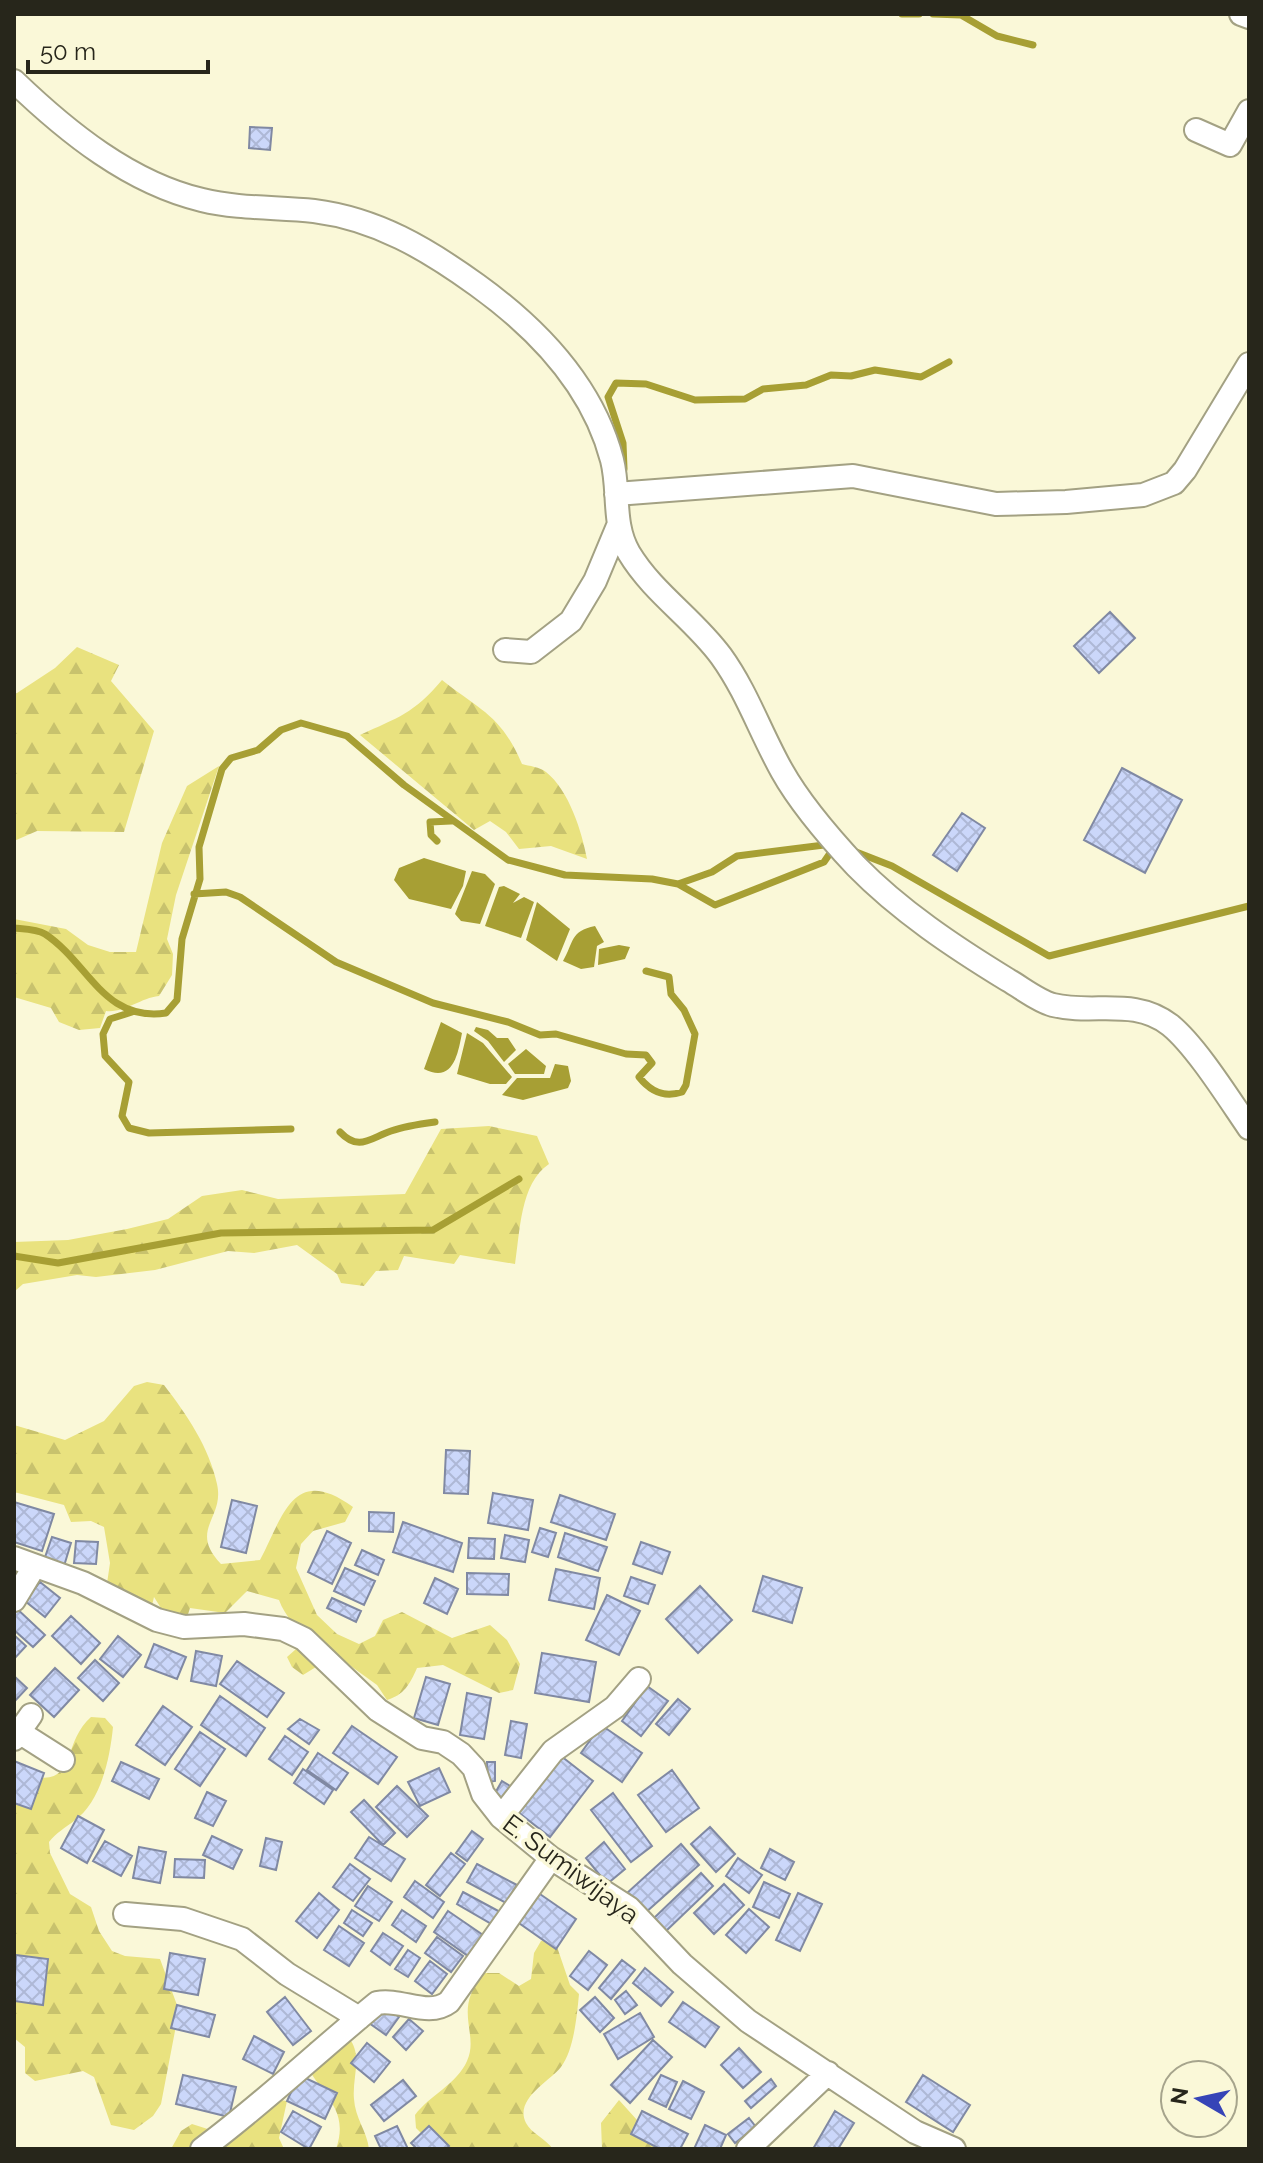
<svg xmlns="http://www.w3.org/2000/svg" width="1263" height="2163" viewBox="0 0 1263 2163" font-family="Raleway,sans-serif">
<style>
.forest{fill:url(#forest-firs)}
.water{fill:#a79f34}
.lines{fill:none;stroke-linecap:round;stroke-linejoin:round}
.stream{stroke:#a79f34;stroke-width:7}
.building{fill:url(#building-cross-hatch);stroke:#8089a3;stroke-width:2}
.street-casing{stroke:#a3a183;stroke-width:26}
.street{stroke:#fff;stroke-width:22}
.labels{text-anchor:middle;stroke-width:7;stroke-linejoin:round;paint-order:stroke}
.street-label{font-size:26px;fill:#27261b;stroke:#faf8d8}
</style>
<defs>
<pattern id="forest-firs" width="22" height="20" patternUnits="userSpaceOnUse" patternTransform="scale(2)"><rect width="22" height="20" fill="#e9e27f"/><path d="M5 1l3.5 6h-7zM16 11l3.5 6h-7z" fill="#c8c26d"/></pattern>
<pattern id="building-cross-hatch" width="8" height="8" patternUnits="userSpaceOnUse" patternTransform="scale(2)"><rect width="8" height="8" fill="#cbd7fa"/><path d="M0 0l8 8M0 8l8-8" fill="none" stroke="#aeb8d6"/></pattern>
</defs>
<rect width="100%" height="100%" fill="#faf8d8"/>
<path class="forest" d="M77,647L119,665L111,681L154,731L124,832L37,831L14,841V695L55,668Z
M442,680C481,711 501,715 522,764C529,766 540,767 546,772C569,790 582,832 587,859L551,846L519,849L506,832L490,821L474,830L360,735C399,717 413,714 442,680Z
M219,766L176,895L167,939L173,954L172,975L159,996C140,998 125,1013 106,1011L100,1028L79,1030L59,1022L51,1008L14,997V919L66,929L88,945L110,952H136L162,843L187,786Z
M489,1126L537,1136L549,1164C520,1183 520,1233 515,1264L460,1255L454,1264L404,1256L398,1270L376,1271L364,1286L341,1283L337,1274L297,1245L254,1253L228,1251L155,1270L96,1277L77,1275L23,1284L14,1292V1242L68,1240L127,1229L168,1219L202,1196L242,1190L278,1199L405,1194L441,1129Z
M147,1382L164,1385C187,1415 209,1447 217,1484C225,1519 188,1529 221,1564L260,1560C283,1517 293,1463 353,1507L345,1522L313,1531L301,1544L296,1568L317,1615L337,1634L359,1644L375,1636L383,1620L402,1612L452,1638L490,1625L507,1640L520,1664L513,1690L499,1693L443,1665L417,1668C410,1684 404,1695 387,1700L377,1685L341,1659L324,1662L303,1675L292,1667L287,1657L304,1642C297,1625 285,1617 279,1600L247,1591L225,1613L190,1608L185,1624L166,1616L154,1597L150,1614L105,1597L110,1563L104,1527L91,1521L71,1522L64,1505L14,1492V1425L65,1440L104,1421L134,1386Z
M91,1717L105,1718L113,1727C110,1758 101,1802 74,1821C65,1828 57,1832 49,1842L50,1853L70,1894L91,1907L99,1931L112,1951L125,1956L160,1959L177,2005L175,2031L161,2104L153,2116L134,2130L111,2125L94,2077L83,2071L35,2081L25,2073V2047L14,2038V1770C81,1797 58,1746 91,1717Z
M554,1938L570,1985L579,1994C577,2015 574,2050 561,2067C549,2082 514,2099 526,2123C531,2133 546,2139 553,2149H437L416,2128L415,2115C430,2095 457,2084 467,2061C480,2033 451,2009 485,1973H499L519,1986L531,1979L534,1953L541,1941Z
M323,2040L351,2041C362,2058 352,2079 354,2099C355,2118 367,2131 369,2149H336C352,2103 313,2093 304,2055L310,2042Z
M272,2099L287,2101L279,2138L284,2149H171L181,2131L192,2124L217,2132Z
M619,2100L637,2120L638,2132L667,2149H602L601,2123Z"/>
<path class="water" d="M424,858L466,871L463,886L451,909L409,899L394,880L399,868Z
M472,871L485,874L495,884L480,924L461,921L455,914Z
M504,886L520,894L513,903L524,897L534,902L521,938L485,926L499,887Z
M537,902L570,929L557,961L526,940Z
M595,926L604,942L597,946L594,967L581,969L563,961C574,942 570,931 595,926Z
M619,945L630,947L625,959L598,965L599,949Z
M441,1022L462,1033C458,1054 453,1084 424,1069Z
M476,1027L488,1030L497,1038H508L516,1050L504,1062L488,1041L474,1031Z
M467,1033L483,1043L512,1077L506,1084H490L457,1074Z
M526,1049L546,1066L544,1074H515L508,1064Z
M555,1064L568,1066L571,1081L568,1088L523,1100L502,1095L517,1078H550Z"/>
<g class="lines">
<path class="stream" d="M902,14H919
M933,14L961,15L997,36L1033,45
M624,469L623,443L608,397L616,383L646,384L695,400L745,399L763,389L806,385L831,375L851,376L875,370L921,377L949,362
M437,841L431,835L430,822L451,821
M851,850L892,866L1049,956L1249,906
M678,884L712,872L737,856L832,844
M194,894L226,892L240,897L336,962L433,1003L508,1022L540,1035L556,1034L626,1054L646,1055L652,1063L639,1077C651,1092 664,1098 682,1092L686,1085L695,1034L684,1010L671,994L669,977L646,971
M14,928C24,929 37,929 45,934C89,963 103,1022 166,1013L177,1000L182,939L200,879L199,847L222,769L231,758L258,750L281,730L301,723L347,736L404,785L508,860L565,875L652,879L678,884L715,905L824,862L835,846
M132,1012L110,1019L103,1034L105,1056L129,1082L122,1116L129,1128L149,1133L291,1129
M340,1132C359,1152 370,1138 391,1131C405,1126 420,1124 435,1122
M14,1256L58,1263L221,1233L433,1230L519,1179"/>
</g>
<path class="building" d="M250,127L272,128L270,150L249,148Z
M1110,612L1135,638L1099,673L1074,646Z
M1122,768L1182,800L1145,873L1084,840Z
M962,813L985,828L957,871L933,855Z
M446,1450L470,1451L468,1494L444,1493Z
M493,1493L533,1500L528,1530L488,1523Z
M560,1495L615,1514L606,1540L551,1522Z
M232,1500L257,1506L246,1553L221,1547Z
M14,1502L54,1514L42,1551L14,1542Z
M369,1512L394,1513L393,1532L369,1531Z
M403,1522L462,1543L453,1572L393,1552Z
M540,1528L556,1533L548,1557L532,1552Z
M327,1531L351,1543L332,1584L308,1572Z
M565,1533L607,1547L598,1571L558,1557Z
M505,1535L529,1540L525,1562L501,1558Z
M52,1537L71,1543L64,1566L44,1560Z
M469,1538L495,1539L494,1559L468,1558Z
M76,1541L98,1542L96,1564L74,1563Z
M641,1542L670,1552L662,1574L633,1564Z
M362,1550L384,1560L378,1575L355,1565Z
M345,1568L375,1581L364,1605L334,1591Z
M556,1569L600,1578L594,1609L549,1600Z
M467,1573L509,1574L508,1595L467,1594Z
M763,1576L802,1588L792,1623L753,1611Z
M631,1577L655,1585L648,1604L624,1596Z
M435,1578L458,1589L447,1614L424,1603Z
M40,1582L60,1598L45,1617L25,1601Z
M700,1586L732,1620L698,1653L666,1619Z
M607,1595L640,1611L619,1655L586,1640Z
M332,1598L361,1611L356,1622L327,1608Z
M14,1606L45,1635L33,1647L14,1630Z
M71,1616L100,1643L81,1664L52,1636Z
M14,1635L26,1646L14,1659Z
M118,1636L141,1655L123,1677L100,1659Z
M154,1644L186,1657L177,1679L145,1667Z
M196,1651L222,1656L216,1686L191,1681Z
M542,1653L596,1662L589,1702L535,1693Z
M95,1660L119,1683L103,1701L78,1678Z
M237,1661L284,1693L267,1717L220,1684Z
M55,1668L79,1690L54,1717L30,1695Z
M14,1676L27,1688L14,1702Z
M426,1677L450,1684L438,1725L414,1718Z
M647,1686L668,1701L641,1736L622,1721Z
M467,1693L491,1698L484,1739L460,1735Z
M220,1696L265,1728L246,1756L201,1725Z
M678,1699L690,1709L669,1735L656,1724Z
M163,1706L192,1727L165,1765L136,1745Z
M300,1719L319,1730L309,1744L288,1729Z
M511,1721L527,1724L521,1758L505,1755Z
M601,1725L642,1753L622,1782L581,1753Z
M352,1726L397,1757L378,1784L333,1753Z
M200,1732L225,1749L200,1786L175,1769Z
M285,1736L308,1752L292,1775L269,1759Z
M318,1753L348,1773L336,1790L307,1770Z
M561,1756L593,1781L550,1837L518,1812Z
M14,1761L44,1773L31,1809L14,1803Z
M121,1762L159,1779L149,1799L112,1781Z
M487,1762H495V1781L488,1782Z
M439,1768L450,1792L420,1806L408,1782Z
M303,1769L333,1790L324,1804L294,1783Z
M672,1770L699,1808L666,1832L638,1795Z
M502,1781L510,1786L502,1800L494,1795Z
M397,1786L428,1816L407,1837L376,1807Z
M207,1792L226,1801L213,1826L195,1818Z
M613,1793L652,1846L631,1862L591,1810Z
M364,1800L395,1833L383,1845L351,1812Z
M78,1816L104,1830L87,1863L61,1848Z
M710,1827L735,1854L716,1872L691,1844Z
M472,1831L483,1839L467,1861L456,1853Z
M212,1836L242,1850L233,1869L203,1855Z
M369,1837L405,1859L391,1881L355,1858Z
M266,1838L282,1842L276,1870L260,1866Z
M105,1841L132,1856L121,1876L93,1861Z
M604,1842L625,1869L607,1884L586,1858Z
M681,1844L699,1865L645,1913L627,1893Z
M139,1847L166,1852L160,1883L133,1878Z
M770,1849L794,1862L785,1880L761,1868Z
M451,1853L465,1864L440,1896L426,1885Z
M738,1858L762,1875L749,1893L726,1876Z
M175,1859L205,1860L204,1878L174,1877Z
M350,1864L370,1879L353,1901L333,1887Z
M477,1864L517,1885L506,1903L467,1882Z
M701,1873L713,1886L666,1931L654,1918Z
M415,1881L444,1902L433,1918L404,1897Z
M764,1882L790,1894L779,1918L753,1907Z
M724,1884L744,1905L714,1934L694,1913Z
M368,1886L392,1902L379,1921L355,1906Z
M463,1892L502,1913L495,1926L457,1904Z
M537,1892L576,1919L556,1949L516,1921Z
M319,1893L339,1910L317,1938L296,1921Z
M798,1893L822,1904L800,1951L776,1940Z
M749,1909L769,1927L746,1953L726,1935Z
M352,1910L372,1923L363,1936L344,1923Z
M402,1910L426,1926L416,1942L392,1925Z
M448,1911L483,1935L468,1956L434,1932Z
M339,1926L364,1943L349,1966L324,1950Z
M383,1933L403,1946L390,1965L371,1951Z
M437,1937L463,1956L451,1972L425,1953Z
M408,1950L420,1958L408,1977L395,1969Z
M589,1951L607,1965L588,1990L570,1976Z
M170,1953L205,1959L198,1995L164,1989Z
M16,1955L48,1959L43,2005L14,2001Z
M622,1960L635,1970L611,1999L599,1988Z
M430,1961L447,1974L432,1994L415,1981Z
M645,1968L673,1992L661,2006L633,1983Z
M626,1991L637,2005L625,2014L615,2000Z
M285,1997L311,2031L293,2045L267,2012Z
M595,1997L614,2018L600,2032L580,2010Z
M683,2002L719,2027L705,2047L669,2022Z
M177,2005L215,2015L209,2037L171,2028Z
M383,2005L399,2017L386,2035L369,2023Z
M640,2013L654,2037L618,2059L604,2034Z
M409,2019L423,2031L406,2050L393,2037Z
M254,2036L284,2052L273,2074L243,2059Z
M653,2040L672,2057L630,2103L611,2085Z
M367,2043L390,2062L374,2082L351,2063Z
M739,2048L761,2072L743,2088L721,2065Z
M183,2075L236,2087L229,2117L176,2104Z
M299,2075L337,2093L325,2119L287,2101Z
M661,2075L677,2082L666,2107L649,2099Z
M923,2075L970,2105L953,2132L906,2102Z
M771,2079L776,2086L751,2108L745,2101Z
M403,2080L416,2096L384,2121L371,2105Z
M683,2081L704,2092L691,2119L669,2109Z
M293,2111L321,2127L309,2149L281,2132Z
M642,2111L688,2134L680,2149H660L631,2134Z
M835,2111L854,2123L838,2149H813Z
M749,2118L756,2127L735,2143L728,2134Z
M705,2125L726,2135L720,2149H694Z
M397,2126L408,2149H381L375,2136Z
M429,2126L449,2146L446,2149H417L411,2143Z"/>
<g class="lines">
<g class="street-casing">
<path id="street" d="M1241,14L1249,17
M14,81C67,132 130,183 202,200C239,209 278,207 314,211C377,219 427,249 477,285C538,329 593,387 612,460C620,491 612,524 629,553C653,593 694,619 721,656C747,692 760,732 782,771C801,805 829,837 856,866C900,911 954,947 1008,980C1022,988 1038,1001 1053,1005C1093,1015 1134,997 1170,1025C1196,1046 1229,1099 1249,1128
M1196,130L1230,145L1249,111
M616,494L853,476L996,504L1066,502L1143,495L1174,483L1185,470L1249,364
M505,650L531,652L571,621L595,581L618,526
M14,1558L83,1583L157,1620L184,1627L244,1624L283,1629L304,1639L378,1710L422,1738L443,1742L461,1754L474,1768L483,1794L501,1817L551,1858L629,1908L682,1964L748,2021L915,2132L954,2149
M14,1600L34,1567
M19,1732L63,1760
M14,1739L31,1715
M501,1817L553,1751L615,1707L639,1679
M125,1914L183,1919L242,1939L287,1974L359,2018
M202,2149C263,2104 318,2051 377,2003C401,1998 428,2018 449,2002L551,1858
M748,2149L828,2073"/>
</g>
<use href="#street" class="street"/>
</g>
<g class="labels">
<g class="street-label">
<text transform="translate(571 1869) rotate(37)" y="9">E. Sumiwijaya</text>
</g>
</g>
<rect width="1263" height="2163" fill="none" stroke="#27261b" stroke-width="32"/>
<g transform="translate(1199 2099) rotate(279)"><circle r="38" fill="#faf8d8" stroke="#a6a48c" stroke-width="2"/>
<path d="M0-6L14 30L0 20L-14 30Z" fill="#3644b7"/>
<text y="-12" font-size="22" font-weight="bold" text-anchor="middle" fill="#27261b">N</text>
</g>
<path d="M28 60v12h180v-12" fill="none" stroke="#27261b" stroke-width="4"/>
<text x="40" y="60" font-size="24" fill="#27261b" stroke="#faf8d8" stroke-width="6" paint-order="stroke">50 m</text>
</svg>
